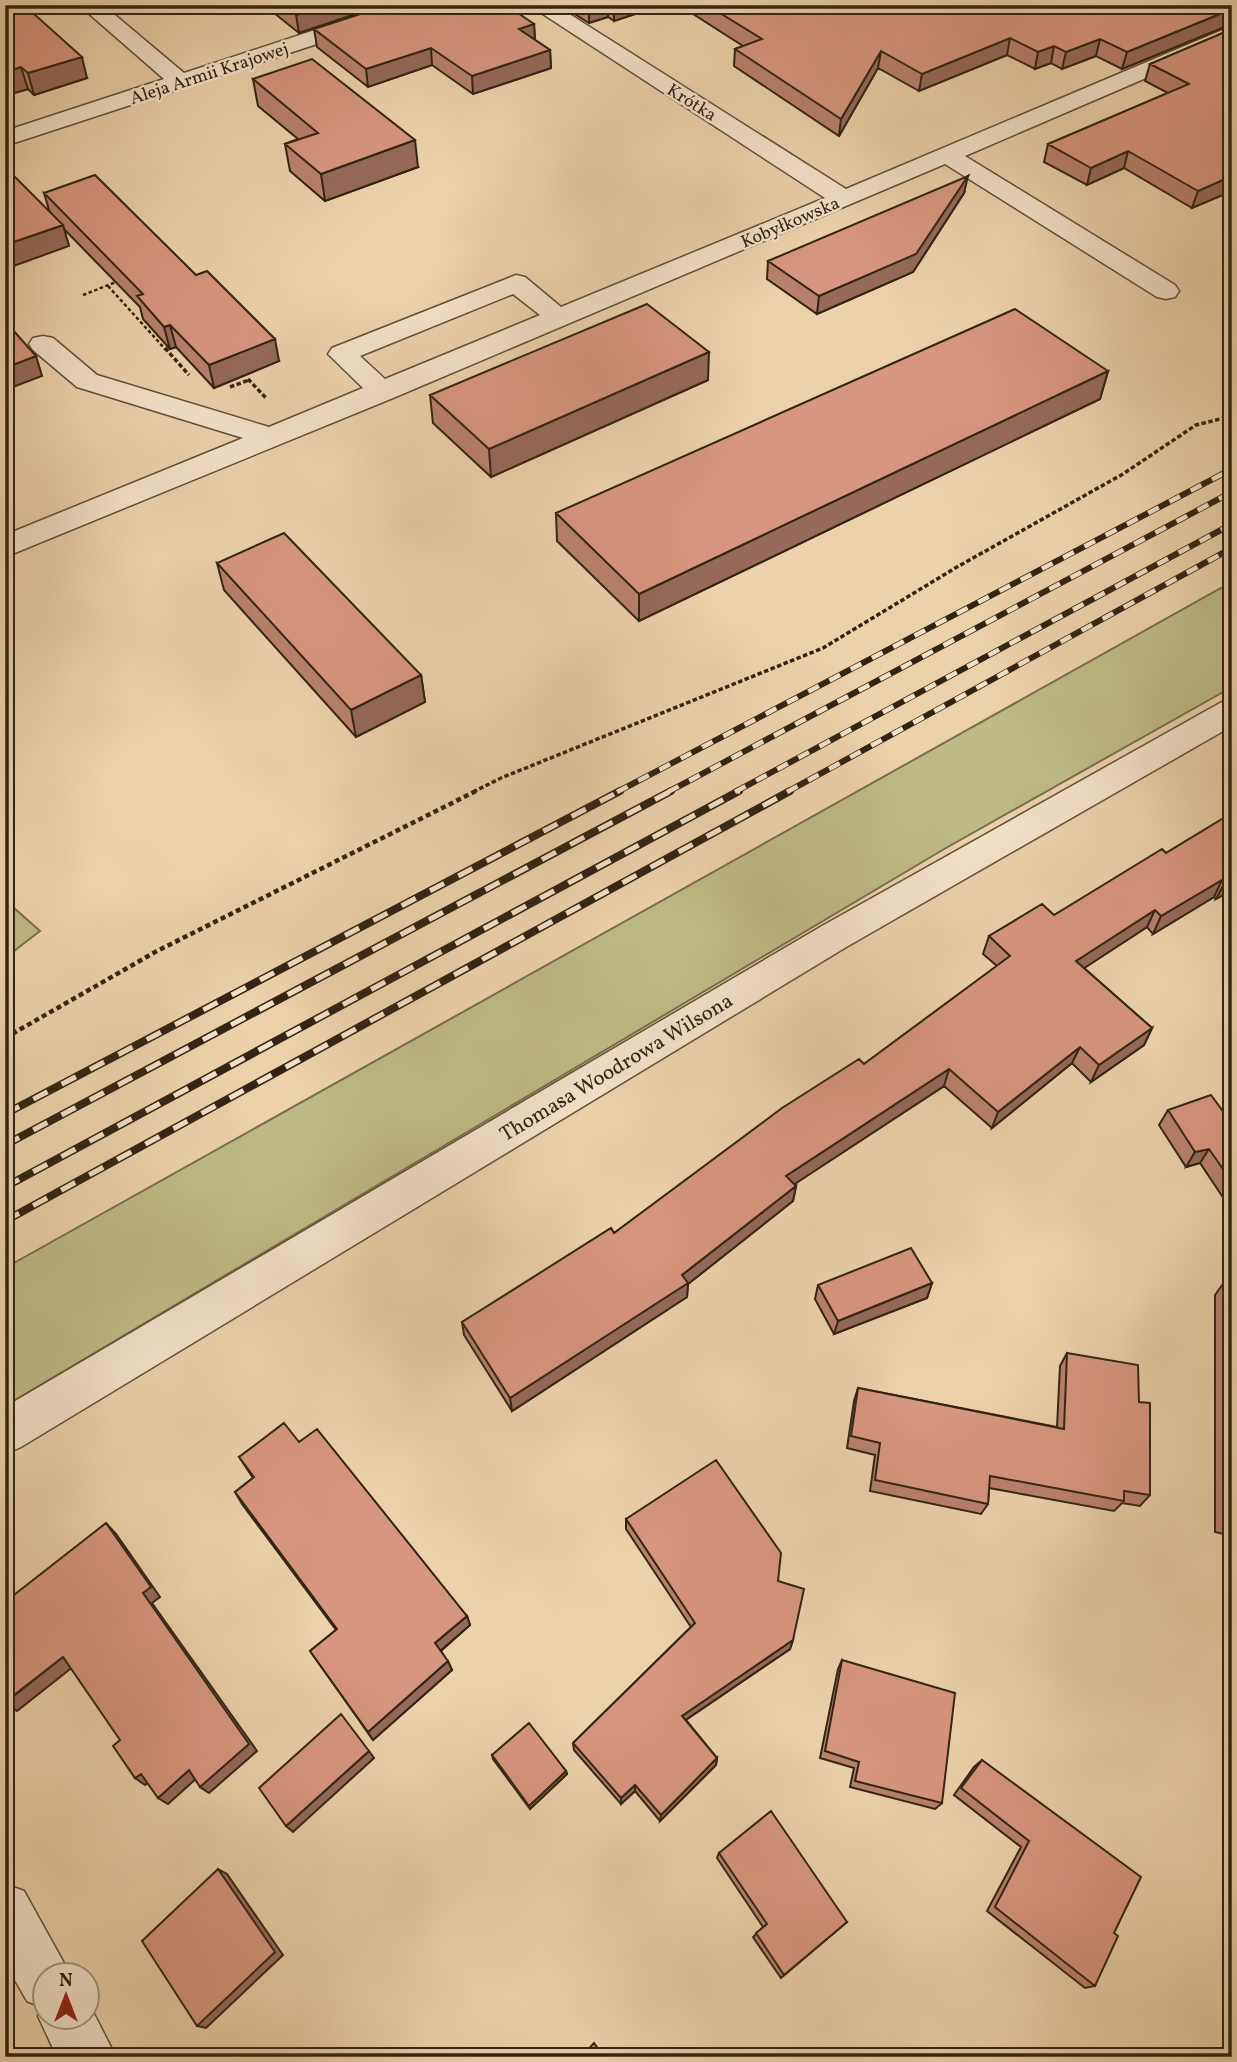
<svg xmlns="http://www.w3.org/2000/svg" width="1237" height="2062" viewBox="0 0 1237 2062" font-family="Vollkorn,serif">
<style>
.green{fill:#bdba86;stroke:#786f4c;stroke-width:2}
.lines{fill:none;stroke-linecap:round;stroke-linejoin:round}
.minor-casing{stroke:#614f38;stroke-width:3}
.path-far2{stroke:#322412;stroke-width:2.5;stroke-dasharray:3.5 2.5;stroke-linecap:butt}
.path-far1{stroke:#322412;stroke-width:3.5;stroke-dasharray:4.5 2.5;stroke-linecap:butt}
.path{stroke:#322412;stroke-width:4.5;stroke-dasharray:5 3.5;stroke-linecap:butt}
.minor{fill:#f3e1c8;fill-rule:evenodd}
.rail-far1-casing{stroke:#322412;stroke-width:6}
.rail-casing{stroke:#322412;stroke-width:8}
.rail-far1{stroke:#f3e1c8;stroke-width:4.5;stroke-dasharray:12;stroke-linecap:butt}
.rail{stroke:#f3e1c8;stroke-width:5;stroke-dasharray:16;stroke-linecap:butt}
.wall{fill:#b9816d;stroke:#322412;stroke-width:2}
.shaded-wall{fill:#966959;stroke:#322412;stroke-width:2}
.building{fill:#d7967f;stroke:#322412;stroke-width:2}
.labels{text-anchor:middle;stroke-width:5;stroke-linejoin:round;paint-order:stroke}
.far-street-label{font-size:18px;fill:#322412;stroke:#f3e1c8}
.street-label{font-size:21px;fill:#322412;stroke:#f3e1c8}
</style>
<rect width="100%" height="100%" fill="#edd1ab"/>
<filter id="stains"><feTurbulence type="fractalNoise" baseFrequency=".00286" numOctaves="4"/><feColorMatrix values="0 0 0 0 .2 0 0 0 0 .09 0 0 0 0 .02 0 0 0 .5 -.17"/></filter>
<radialGradient id="worn" r=".72"><stop offset=".6" stop-color="#630" stop-opacity="0"/><stop offset="1" stop-color="#630" stop-opacity=".3"/></radialGradient>
<path class="green" d="M1221,588L1232,595V687L946,848L5,1406V1268Z
M5,900L40,931L5,958Z"/>
<g class="lines">
<g class="minor-casing">
<path id="minor" d="M79,5H103L184,73L391,5H424L421,10L5,146V131L164,79Z
M529,5H555L846,189L1232,26V41L965,156L1175,285L1179,291L1175,297L1166,299L1157,297L945,164L393,398L5,557V535L243,438L77,387L33,350L29,344L33,338L43,336L53,338L97,375L269,427L363,388L328,354L332,348L516,275L525,277L561,307L825,198ZM513,294L540,315L385,379L360,356Z
M1232,699V726L848,946L21,1447L5,1454V1407L822,926L1220,703Z
M5,1884L24,1891L70,1974H46V2016H88V2002L116,2057H57L38,2016L41,2007L27,2001L5,1963Z"/>
</g>
<path class="path-far2" d="M108,286L166,350
M83,295L116,282"/>
<path class="path-far1" d="M165,348L189,375
M248,379L266,398
M230,387L249,380
M473,792L501,778L823,648L957,567L1123,474L1196,425L1232,416"/>
<path class="path" d="M5,1038L157,951L476,791"/>
<use href="#minor" class="minor"/>
<g class="rail-far1-casing">
<path id="rail-far1" d="M617,792L1232,469
M668,792L1232,492
M735,792L1232,524
M787,792L1232,548"/>
</g>
<g class="rail-casing">
<path id="rail" d="M5,1114L620,791
M5,1145L671,791
M5,1187L739,791
M5,1221L790,791"/>
</g>
<use href="#rail-far1" class="rail-far1"/>
<use href="#rail" class="rail"/>
</g>
<path class="wall" d="M5,5L87,78L34,95L28,89L5,96Z
M264,5H382L299,33Z
M560,5H662L614,21L608,17L589,23Z
M679,5H1232V24L1122,69L1096,56L1062,69L1051,63L1035,69L1007,55L919,91L878,68L839,136L734,66L735,49L743,46Z
M534,24L535,40L550,50L551,68L473,94L432,65L368,87L317,47L314,29Z
M1232,29V191L1192,208L1124,168L1087,185L1044,162L1048,144L1168,93L1145,81L1150,64Z
M253,79L418,167L325,201L290,171L285,144L298,139L258,106Z
M44,193L279,361L214,388L176,347L170,349L143,319L140,307L63,228L69,246L50,213Z
M964,193L913,272L817,314L767,279L768,261Z
M1108,371L1100,399L639,621L557,541L556,513Z
M708,380L491,477L433,423L430,395Z
M217,563L421,675L425,702L356,737L224,590Z
M1232,813V890L1216,899L1214,897L1153,934L1147,927L1084,968L1152,1028L1144,1045L1091,1082L1072,1063L992,1128L944,1086L794,1184L796,1186L793,1201L688,1284L687,1297L512,1411L464,1335L462,1322L614,1233L864,1064L997,966L983,954L989,936L1054,915L1166,853Z
M1168,1110L1228,1118L1232,1117V1211L1200,1163L1186,1167L1159,1125Z
M1227,1278L1232,1279V1536L1215,1532V1295Z
M932,1283L927,1298L834,1334L815,1299L818,1285Z
M1067,1353L1139,1402L1150,1495L1140,1506L1122,1503L1114,1511L989,1488L988,1504L981,1514L870,1491L875,1455L847,1448L854,1401L858,1388L1057,1427L1060,1366Z
M299,1442L467,1616L470,1625L441,1651L452,1670L373,1740L310,1651L336,1630L242,1504L235,1492L253,1478L239,1457Z
M626,1519L778,1581L793,1640L790,1649L686,1720L717,1758L716,1765L660,1821L635,1791L621,1804L574,1750L573,1743L691,1627L626,1529Z
M842,1660L942,1803L935,1809L850,1787L854,1768L820,1758L838,1669Z
M492,1755L566,1771L567,1774L530,1809L493,1759Z
M982,1760L1114,1933L1095,1986L1085,1988L987,1911L1021,1847L954,1795L974,1767Z
M719,1853L847,1922L781,1978L753,1937L763,1927L717,1858Z
M1232,2012V2057H1224V2013Z"/>
<path class="shaded-wall" d="M326,5H382L299,33L296,15Z
M592,5H608V17L589,23V6Z
M614,5H662L614,21Z
M1232,9V24L1122,69L1127,52Z
M534,24L535,42L519,29Z
M1010,38L1007,55L919,91L922,74Z
M1100,39L1096,56L1062,69L1066,52Z
M1054,46L1051,63L1035,69L1038,52Z
M431,48L432,65L368,87L366,69Z
M550,50L551,68L473,94L472,76Z
M881,51L878,68L839,136L841,119Z
M82,57L87,78L34,95L28,73Z
M21,67L28,89L5,96V72Z
M415,140L418,167L325,201L321,174Z
M1128,151L1124,168L1087,185L1091,168Z
M968,176L964,193L913,272L817,314L819,296Z
M1232,176V191L1192,208L1198,191Z
M63,225L69,246L5,269V245Z
M170,325L176,347L170,349L164,327Z
M275,339L279,361L214,388L209,365Z
M709,352L708,380L491,477L489,449Z
M36,356L42,376L5,390V368Z
M1108,371L1100,399L639,621V594Z
M421,675L425,702L356,737L351,710Z
M1232,878V890L1216,899L1225,882Z
M1222,880L1214,897L1153,934L1161,916Z
M1155,910L1147,927L1069,978L1076,961Z
M1152,1028L1144,1045L1091,1082L1099,1065Z
M1080,1047L1072,1063L992,1128L998,1112Z
M949,1069L944,1086L784,1191L786,1176Z
M1209,1149L1200,1163L1186,1167L1195,1152Z
M796,1186L793,1201L688,1284L687,1297L512,1411L510,1398L682,1275Z
M932,1283L927,1298L834,1334L838,1321Z
M106,1523L116,1534L160,1597L152,1603L257,1751L209,1793L200,1787L143,1593Z
M467,1616L470,1625L439,1652L435,1643Z
M793,1640L790,1649L681,1723L682,1716Z
M63,1657L74,1666L17,1711L5,1703Z
M448,1661L452,1670L373,1740L368,1732Z
M369,1751L374,1758L293,1832L286,1826Z
M717,1758L716,1765L660,1821L661,1815Z
M189,1770L198,1777L168,1804L158,1798Z
M566,1771L567,1774L530,1809L529,1806Z
M141,1774L151,1780L145,1785L135,1778Z
M635,1785V1791L621,1804V1798Z
M218,1869L227,1874L283,1955L206,2028L197,2026Z"/>
<path class="building" d="M5,5H24L82,57L28,73L21,67L5,72Z
M284,5H326L296,15Z
M388,5H506L534,24L519,29L550,50L472,76L431,48L366,69L314,29Z
M707,5H1232V9L1127,52L1100,39L1066,52L1054,46L1038,52L1010,38L922,74L881,51L841,119L735,49L762,39Z
M1232,29V176L1198,191L1128,151L1091,168L1048,144L1189,84L1150,64Z
M312,59L415,140L321,174L285,144L318,133L253,79Z
M5,167L63,225L5,245Z
M95,175L196,275L207,271L275,339L209,365L170,325L164,327L137,296L143,294L44,193Z
M968,176L916,254L819,296L768,261Z
M647,304L709,352L489,449L430,395Z
M1015,309L1108,371L639,594L556,513Z
M5,321L36,356L5,368Z
M284,533L421,675L351,710L217,563Z
M1232,813V878L1225,882L1222,880L1161,916L1155,910L1076,961L1152,1028L1099,1065L1080,1047L998,1112L949,1069L786,1176L796,1186L682,1275L688,1283L510,1398L462,1322L611,1228L614,1233L782,1108L859,1059L864,1064L1010,956L989,936L1042,904L1054,915L1162,849L1166,853Z
M1211,1095L1228,1118L1232,1117V1182L1209,1149L1195,1152L1168,1110Z
M911,1248L932,1283L838,1321L818,1285Z
M1227,1278L1232,1279V1520H1228Z
M1067,1353L1138,1365L1139,1402L1150,1403V1495L1124,1491V1501L990,1476L988,1504L875,1480L880,1443L851,1436L858,1388L1064,1429Z
M284,1423L299,1442L317,1429L467,1616L435,1643L448,1661L368,1732L310,1651L337,1629L235,1492L254,1477L239,1457Z
M716,1460L781,1553L778,1581L804,1589L793,1640L682,1716L717,1758L661,1815L635,1785L621,1798L573,1743L695,1623L626,1519Z
M106,1523L151,1587L143,1593L249,1744L200,1787L189,1770L158,1798L141,1774L135,1778L113,1746L120,1740L63,1657L5,1702V1602Z
M842,1660L955,1693L942,1803L855,1781L859,1762L825,1751Z
M341,1714L369,1751L286,1826L259,1788Z
M529,1723L566,1771L529,1806L492,1755Z
M982,1760L1141,1877L1114,1933L1118,1936L1095,1986L995,1907L1029,1841L961,1788Z
M771,1811L847,1922L784,1975L756,1933L767,1924L719,1853Z
M218,1869L275,1952L197,2026L142,1941Z
M594,2043L604,2057H581Z"/>
<g class="labels">
<g class="far-street-label">
<text transform="translate(209 73) rotate(-18)" y="6">Aleja Armii Krajowej</text>
<text transform="translate(692 102) rotate(32)" y="6">Krótka</text>
<text transform="translate(790 222) rotate(-23)" y="6">Kobyłkowska</text>
</g>
<g class="street-label">
<text transform="translate(616 1067) rotate(-31)" y="7">Thomasa Woodrowa Wilsona</text>
</g>
</g>
<rect width="1237" height="2062" fill="none" stroke="#edd1ab" stroke-width="28"/>
<rect x="7" y="7" width="1223" height="2048" fill="none" stroke="#322412" stroke-width="3.5"/>
<rect x="14" y="14" width="1209" height="2034" fill="none" stroke="#322412" stroke-width="2"/>
<g transform="translate(66 1996)"><circle r="33" fill="#f3e1c8" stroke="#a6957f" stroke-width="2"/>
<path d="M0-5L12 26L0 18L-12 26Z" fill="#8f2418"/>
<text y="-10" font-size="19" font-weight="bold" text-anchor="middle" fill="#322412">N</text>
</g>
<rect width="100%" height="100%" filter="url(#stains)"/>
<rect width="100%" height="100%" fill="url(#worn)"/>
</svg>
